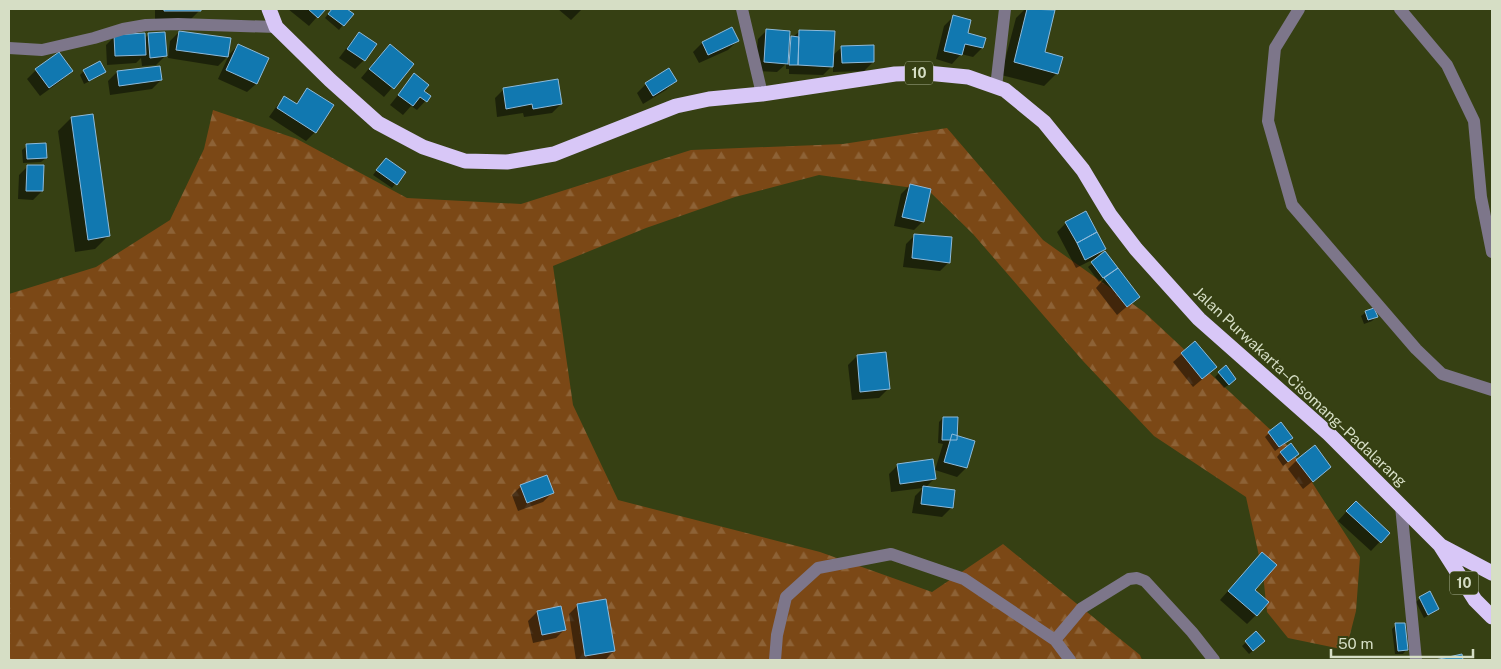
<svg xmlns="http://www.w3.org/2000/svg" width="1501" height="669" viewBox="0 0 1501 669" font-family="'Public Sans',sans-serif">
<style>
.forest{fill:url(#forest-firs)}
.shadow{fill:#0007}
.building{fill:#1178b0;stroke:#8dbadb}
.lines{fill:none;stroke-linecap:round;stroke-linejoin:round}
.minor{stroke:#7d768a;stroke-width:12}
.highway{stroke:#d8c7f7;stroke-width:15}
.labels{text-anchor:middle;stroke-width:4;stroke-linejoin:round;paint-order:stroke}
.shield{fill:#364013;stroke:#a6af90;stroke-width:1}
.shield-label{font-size:14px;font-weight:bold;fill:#d6dec5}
.street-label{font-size:15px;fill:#d6dec5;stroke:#364013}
</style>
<defs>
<pattern id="forest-firs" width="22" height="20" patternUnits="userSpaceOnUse" patternTransform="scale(1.25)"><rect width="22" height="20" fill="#7b4816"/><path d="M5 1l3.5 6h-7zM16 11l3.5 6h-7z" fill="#8d6236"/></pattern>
</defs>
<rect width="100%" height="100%" fill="#364013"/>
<path class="forest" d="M213,110L297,139L407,198L521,204L691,150L843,144L947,128L1043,240L1144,312L1290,448L1360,557L1356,611L1346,650L1288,638L1267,612L1263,574L1246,497L1154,436L1083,361L973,234L928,190L819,175L735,197L646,228L553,266L573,405L618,500L820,552L932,592L1003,544L1140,655L1142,660H9V294L96,267L170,220L204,149Z"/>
<path class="shadow" d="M155,9H200V10L191,19L155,20Z
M288,9H324L309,26Z
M332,9H345L352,14L339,30L325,18Z
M558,9H582L571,20Z
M1025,9H1046L1054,11L1043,53L1057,73L1044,86L1001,75L1016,18Z
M953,17L967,34L984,39L982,48L973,57L961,54L952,64L936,59L944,26Z
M732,29L737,41L728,50L699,63L693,52L702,43Z
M767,30L788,41L800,31L832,56L842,47L873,62L864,71L833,72V65L823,75L789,74V69H786V64L777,72L755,71L758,39Z
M179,32L227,57L238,45L267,58L256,84L247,92L218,79L229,55L218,66L168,58L170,41Z
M359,33L364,60L355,69L339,58L351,42Z
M149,34L165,56L156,65L142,66L141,58L136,63L107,65L106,45L115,36L144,39Z
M381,54L413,64L384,97L361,78Z
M36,70L71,71L62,80L40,96L27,79Z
M668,70L675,81L666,90L643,104L637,93L646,84Z
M84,71L104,72L100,76L84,84L80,75Z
M117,72L161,80L152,89L110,95L108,81Z
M414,75L422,91L430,96L417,110L411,106L403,115L390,105Z
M308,89L315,132L306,141L269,117L276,107L284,98L295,105Z
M504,89L561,104L552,113L524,117L523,113L497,117L495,98Z
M71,118L108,236L95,249L75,252L58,131Z
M27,146L46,158L41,162L23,163L22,150Z
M382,163L404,172L392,188L373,175Z
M28,166L42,191L33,200L18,199L19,175Z
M910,185L923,221L914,230L894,226L901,194Z
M1066,223L1104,249L1096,258L1076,268L1057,232Z
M915,235L949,262L940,271L903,267L906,244Z
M1105,253L1138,297L1117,315L1096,288L1104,279L1103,278L1099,282L1088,267Z
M1366,312L1376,317L1372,321L1364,324L1361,316Z
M1182,354L1206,376L1193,387L1173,362Z
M857,356L888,389L879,398L852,400L848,365Z
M1219,373L1231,383L1224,388L1215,377Z
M943,418L956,437L973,442L966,468L957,477L935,470L943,444L938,443L939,422Z
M1269,433L1287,442L1275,451L1265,437Z
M1281,452L1293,458L1283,466L1277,457Z
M1297,460L1330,467L1303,489L1288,469Z
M898,465L934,479L926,487L951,508L942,517L912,513L915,496L923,488L891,492L889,474Z
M521,486L552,493L543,502L518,511L512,495Z
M1347,511L1388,533L1371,551L1338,521Z
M1253,563L1256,615L1247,624L1220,600Z
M1420,598L1438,609L1424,618L1416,602Z
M578,605L614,651L605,660H576L569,614Z
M560,608L565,629L556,638L533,643L528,621L537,612Z
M1396,625L1407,649L1403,654H1395L1392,629Z
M1256,633L1259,645L1249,654L1242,646Z"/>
<path class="building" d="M164,9H201V11H164Z
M308,9H326L318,18Z
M332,9H347L354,14L344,26L328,14Z
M1027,9L1055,10L1045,52L1063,57L1058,74L1014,62Z
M953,15L971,20L968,33L986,38L983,48L965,44L962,55L944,51Z
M732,27L739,41L708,55L702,42Z
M766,29L790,31L788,64L764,62Z
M799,30L835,31L833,67L798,65Z
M179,31L231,38L228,57L176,50Z
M165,32L167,56L150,58L148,33Z
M359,32L377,44L365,61L347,49Z
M145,33L146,55L115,56L114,35Z
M791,36L799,37L798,65H789Z
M238,44L269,58L257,84L226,70Z
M390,44L414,64L394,89L369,69Z
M874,45V62L842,63L841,46Z
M59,52L73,71L49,88L35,69Z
M100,61L106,72L89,81L83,70Z
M160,66L162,80L119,86L117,71Z
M669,68L677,81L653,96L645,83Z
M414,73L429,85L424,91L431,96L427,102L420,97L413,106L398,95Z
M558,79L562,104L533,109L532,104L506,109L503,88Z
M307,88L334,105L316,133L277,108L284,96L297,104Z
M93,114L110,236L88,240L71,117Z
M46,143L47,158L27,159L26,144Z
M386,158L406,172L397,185L376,170Z
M27,165H44L43,191H26Z
M910,184L931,189L924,222L902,217Z
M1086,211L1097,232L1077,243L1065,222Z
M1097,232L1106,249L1085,260L1077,243Z
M914,234L952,237L950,263L912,258Z
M1105,251L1118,268L1103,278L1091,262Z
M1118,268L1140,297L1127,307L1104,278Z
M1374,308L1378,317L1368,320L1365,311Z
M1195,341L1217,367L1202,379L1181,353Z
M886,352L890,389L860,392L857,355Z
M1226,365L1236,379L1229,385L1218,372Z
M943,417H958L957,440H942Z
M1281,422L1293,438L1279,447L1268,432Z
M952,434L975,441L967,468L944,462Z
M1291,443L1299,454L1288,462L1280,452Z
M1315,445L1331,467L1313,482L1296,460Z
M933,459L936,479L900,484L897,464Z
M547,475L554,493L527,503L520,485Z
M923,486L955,490L953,508L921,504Z
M1356,501L1390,533L1381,543L1346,511Z
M1262,552L1277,565L1255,590L1269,602L1257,616L1228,591Z
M1430,591L1439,609L1428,615L1419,597Z
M606,599L615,651L585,656L577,604Z
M561,606L566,630L542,635L537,611Z
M1395,623H1405L1408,650L1398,651Z
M1256,631L1265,641L1253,651L1245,641Z
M1462,654L1463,660H1435Z"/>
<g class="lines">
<path class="minor" d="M742,9L762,94
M1299,9L1275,48L1268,121L1292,205L1416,349L1442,374L1492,390
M1400,9L1447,65L1474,121L1481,197L1492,252
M9,48L42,50L94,38L123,29L146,25L178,24L276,27
M996,87L1005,9
M1401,506L1416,660
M775,660L777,635L786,597L818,568L891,554L964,579L1055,640
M1070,660L1055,640L1082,608L1129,579L1137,578L1145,581L1192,632L1214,660"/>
<path class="highway" d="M269,9L276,27L330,80L378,123L423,147L465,161L507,162L554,154L676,106L709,99L762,94L895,74L927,73L968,77L1005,90L1044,122L1083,170L1110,215L1136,249L1199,319L1329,434L1440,545L1475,600L1492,617
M1441,546L1492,573"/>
</g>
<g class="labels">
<g class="shield">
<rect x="905" y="61.5" width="28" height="23" rx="4"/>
<rect x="1450" y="571.5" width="28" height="23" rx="4"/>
</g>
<g class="shield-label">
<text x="919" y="78">10</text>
<text x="1464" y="588">10</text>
</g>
<g class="street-label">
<text transform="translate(1300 387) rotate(43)" y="5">Jalan Purwakarta–Cisomang–Padalarang</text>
</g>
</g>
<rect width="1501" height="669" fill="none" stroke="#d6dec5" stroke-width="20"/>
<path d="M1331 649v8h142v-8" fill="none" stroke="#d6dec5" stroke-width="2.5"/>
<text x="1338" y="649" font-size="15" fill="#d6dec5" stroke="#364013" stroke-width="4" paint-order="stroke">50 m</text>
</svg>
